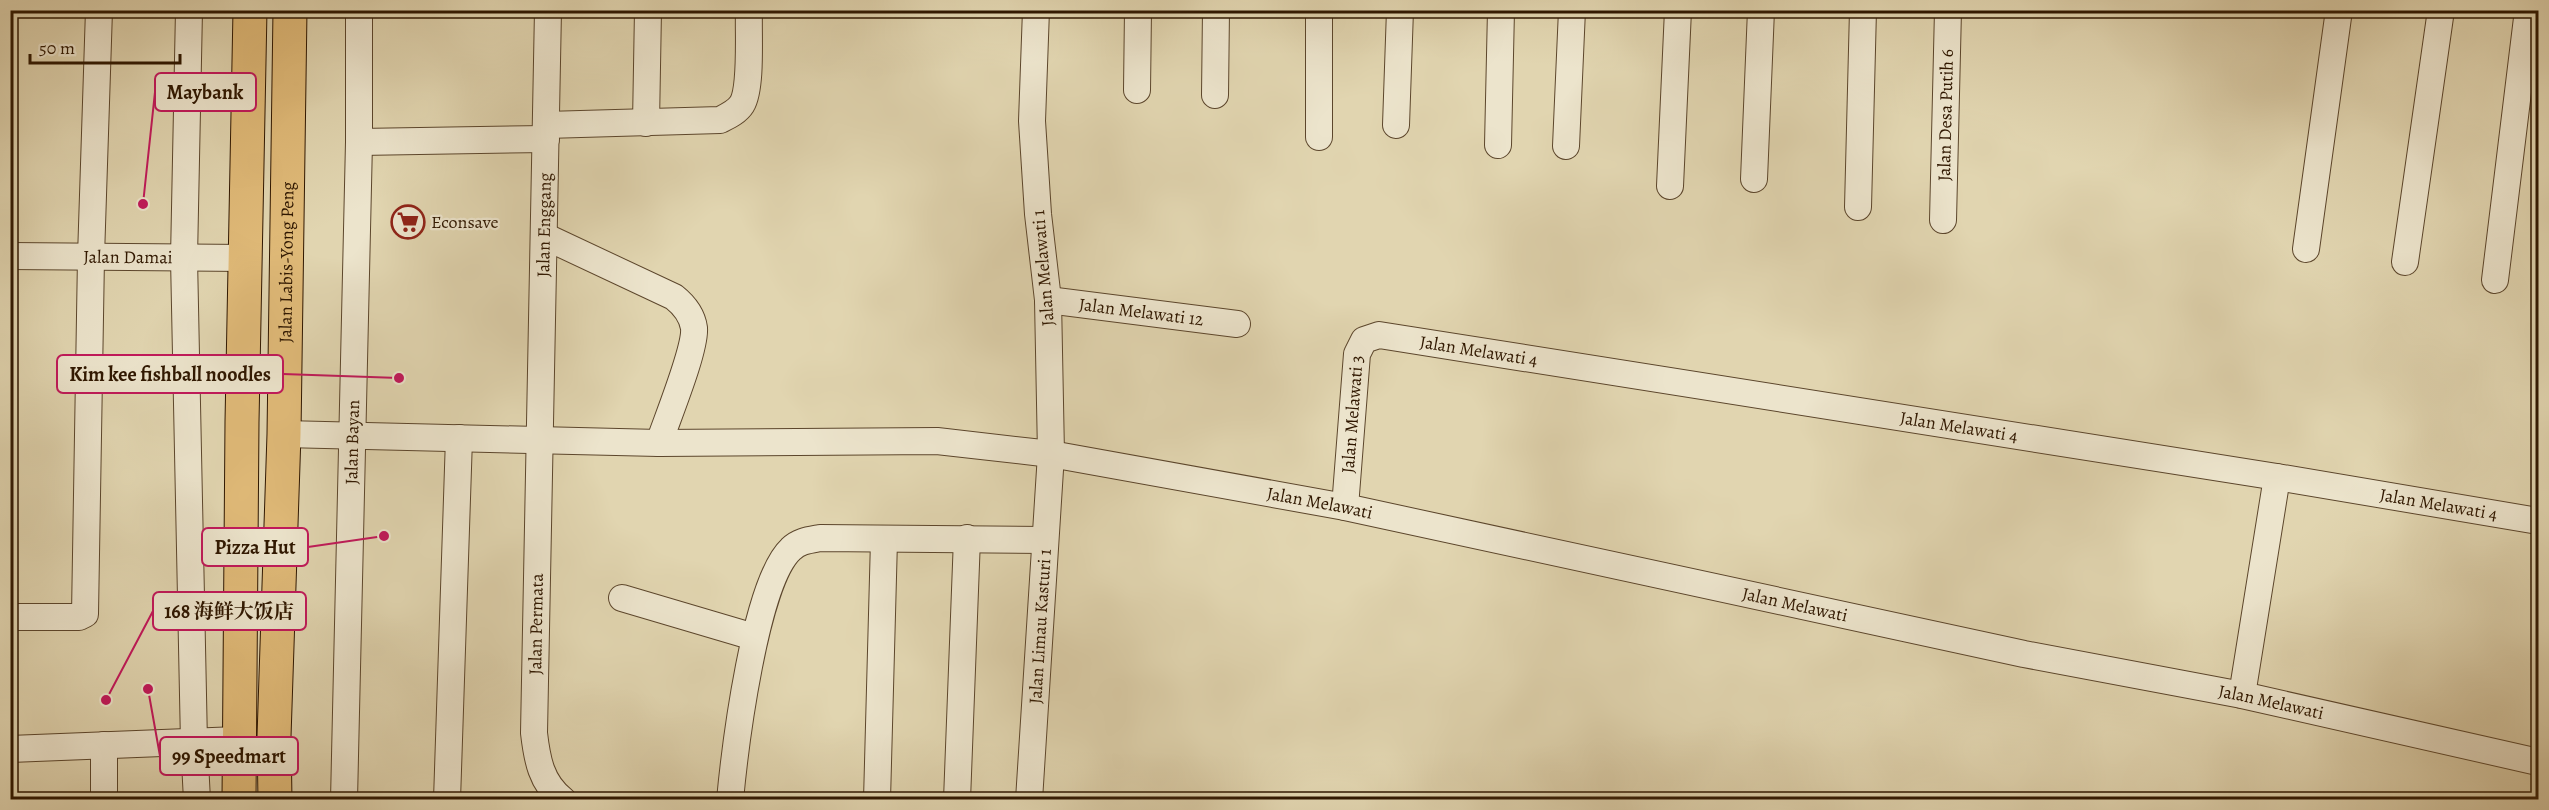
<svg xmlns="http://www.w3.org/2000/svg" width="2549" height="810" viewBox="0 0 2549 810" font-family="Alegreya,'Noto Serif SC',serif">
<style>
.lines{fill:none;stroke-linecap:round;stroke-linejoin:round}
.minor-casing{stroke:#5c462c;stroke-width:28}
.highway-casing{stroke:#2f1700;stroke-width:35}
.minor{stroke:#ece4cc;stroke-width:26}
.highway{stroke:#e0ba78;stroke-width:33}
.labels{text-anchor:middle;stroke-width:4.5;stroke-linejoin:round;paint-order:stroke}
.street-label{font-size:18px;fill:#2f1700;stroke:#ece4cc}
.poi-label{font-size:18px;fill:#2f1700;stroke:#ece4cc;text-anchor:start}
.leader{fill:none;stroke:#c2185b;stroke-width:2}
.callout-dot{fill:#c2185b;stroke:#ece4cc;stroke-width:2}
.callout{fill:#ece4cc;stroke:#c2185b;stroke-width:2}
.callout-label{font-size:20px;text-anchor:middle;font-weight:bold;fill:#2f1700}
</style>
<rect width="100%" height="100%" fill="#e1d5b0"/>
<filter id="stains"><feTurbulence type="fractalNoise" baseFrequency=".00333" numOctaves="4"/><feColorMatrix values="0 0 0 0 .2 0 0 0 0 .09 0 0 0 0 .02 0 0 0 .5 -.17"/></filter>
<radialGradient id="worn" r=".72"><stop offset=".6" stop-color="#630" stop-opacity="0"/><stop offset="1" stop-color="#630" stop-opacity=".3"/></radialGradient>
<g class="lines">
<g class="minor-casing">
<g id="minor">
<path d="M189,10L184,258L194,743L197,800"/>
<path d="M548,10L534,733C537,759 541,783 563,800"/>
<path d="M1319,10V137"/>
<path d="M1137,90L1138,10"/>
<path d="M1215,95L1216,10"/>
<path d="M646,123L648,10"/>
<path d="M546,125L720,120C728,116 737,112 742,104C752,87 748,32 749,10"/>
<path d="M1396,125L1400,10"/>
<path d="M359,142L546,139"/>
<path d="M1498,145L1501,10"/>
<path d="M1566,146L1572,10"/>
<path d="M1754,179L1761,10"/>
<path d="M1670,186L1678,10"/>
<path d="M1858,207L1863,10"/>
<path id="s1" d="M1943,220L1948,10"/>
<path d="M544,236L674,297C684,305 692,314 694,328C696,349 667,419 659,443"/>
<path d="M2306,249L2339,10"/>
<path id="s2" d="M10,256L246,258"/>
<path d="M2405,262L2441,10"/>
<path d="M2495,280L2528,10"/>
<path id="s3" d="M1048,300L1237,324"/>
<path id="s4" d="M284,434L659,443L937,441L1051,454L1345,507L2024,654L2242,695L2538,762"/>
<path id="s5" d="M1345,507L1357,354L1364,340L1379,335L2277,477L2538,521"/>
<path d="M622,598L754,637"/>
<path d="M10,617H79L85,614L91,257L99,10"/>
<path d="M2242,695L2277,477"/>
<path d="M104,745V800"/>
<path d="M10,749L238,740"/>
<path id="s6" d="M344,800L359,142V10"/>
<path d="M447,800L459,438"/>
<path d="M730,800C735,747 755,582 791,549C799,541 809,540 820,538L1045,540"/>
<path d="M877,800L884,540"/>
<path d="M957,800L967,538"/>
<path id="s7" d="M1029,800L1051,454L1048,300L1038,214L1032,121L1036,10"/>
</g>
</g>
<g class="highway-casing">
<g id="highway">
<path d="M239,800L242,422L250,10"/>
<path id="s8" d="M275,800L274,737L284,434L290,10"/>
</g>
</g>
<use href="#minor" class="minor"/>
<use href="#highway" class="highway"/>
</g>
<defs>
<g id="supermarket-ring" transform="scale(1.725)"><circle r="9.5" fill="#ece4cc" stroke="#8f2418" stroke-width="1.5"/><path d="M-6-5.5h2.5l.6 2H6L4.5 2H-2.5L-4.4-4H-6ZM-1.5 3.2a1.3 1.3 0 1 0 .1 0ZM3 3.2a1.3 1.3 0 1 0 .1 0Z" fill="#8f2418"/></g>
</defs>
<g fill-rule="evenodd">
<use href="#supermarket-ring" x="408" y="222"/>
</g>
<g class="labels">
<g class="street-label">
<text dy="6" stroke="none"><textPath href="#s1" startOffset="105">Jalan Desa Putih 6</textPath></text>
<text transform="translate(544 225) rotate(-89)" y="6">Jalan Enggang</text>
<text dy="6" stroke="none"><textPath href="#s2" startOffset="118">Jalan Damai</textPath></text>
<text dy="6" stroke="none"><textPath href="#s8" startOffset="538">Jalan Labis-Yong Peng</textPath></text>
<text transform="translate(1043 268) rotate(-95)" y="6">Jalan Melawati 1</text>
<text dy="6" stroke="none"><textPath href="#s3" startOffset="94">Jalan Melawati 12</textPath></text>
<text dy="6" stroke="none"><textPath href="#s5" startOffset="286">Jalan Melawati 4</textPath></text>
<text dy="6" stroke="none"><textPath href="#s5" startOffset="93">Jalan Melawati 3</textPath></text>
<text dy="6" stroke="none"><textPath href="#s5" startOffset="772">Jalan Melawati 4</textPath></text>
<text dy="6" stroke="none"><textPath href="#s6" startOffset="358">Jalan Bayan</textPath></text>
<text dy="6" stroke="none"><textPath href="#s4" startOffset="1041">Jalan Melawati</textPath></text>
<text dy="6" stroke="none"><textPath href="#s5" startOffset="1258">Jalan Melawati 4</textPath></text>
<text dy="6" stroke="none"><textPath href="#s4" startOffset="1527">Jalan Melawati</textPath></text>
<text transform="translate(536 624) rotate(-89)" y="6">Jalan Permata</text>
<text dy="6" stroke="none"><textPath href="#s7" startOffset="174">Jalan Limau Kasturi 1</textPath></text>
<text dy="6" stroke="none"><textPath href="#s4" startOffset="2013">Jalan Melawati</textPath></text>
</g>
<g class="poi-label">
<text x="431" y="228">Econsave</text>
</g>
</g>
<path class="leader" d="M143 204L155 92M399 378L283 374M384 536L308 547M106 700L153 611M148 689L160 756"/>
<g class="callout-dot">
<circle cx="143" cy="204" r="6"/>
<circle cx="399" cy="378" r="6"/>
<circle cx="384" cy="536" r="6"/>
<circle cx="106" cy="700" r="6"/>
<circle cx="148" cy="689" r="6"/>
</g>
<g class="callout">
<rect x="155" y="73" width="101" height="38" rx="6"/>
<rect x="57" y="355" width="226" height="38" rx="6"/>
<rect x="202" y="528" width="106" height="38" rx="6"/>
<rect x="153" y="592" width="153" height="38" rx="6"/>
<rect x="160" y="737" width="138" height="38" rx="6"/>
</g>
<g class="callout-label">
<text x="205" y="99">Maybank</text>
<text x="170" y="381">Kim kee fishball noodles</text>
<text x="255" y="554">Pizza Hut</text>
<text x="229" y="618">168 海鲜大饭店</text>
<text x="229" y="763">99 Speedmart</text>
</g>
<rect width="2549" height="810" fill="none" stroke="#e1d5b0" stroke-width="36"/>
<rect x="12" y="12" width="2525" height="786" fill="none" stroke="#2f1700" stroke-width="3"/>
<rect x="18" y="18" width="2513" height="774" fill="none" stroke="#2f1700" stroke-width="1.5"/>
<path d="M30 54v9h150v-9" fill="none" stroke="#2f1700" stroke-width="3"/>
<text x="39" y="54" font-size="18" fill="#2f1700" stroke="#ece4cc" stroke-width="4.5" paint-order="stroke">50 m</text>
<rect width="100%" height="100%" filter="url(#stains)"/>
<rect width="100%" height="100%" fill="url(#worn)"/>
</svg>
